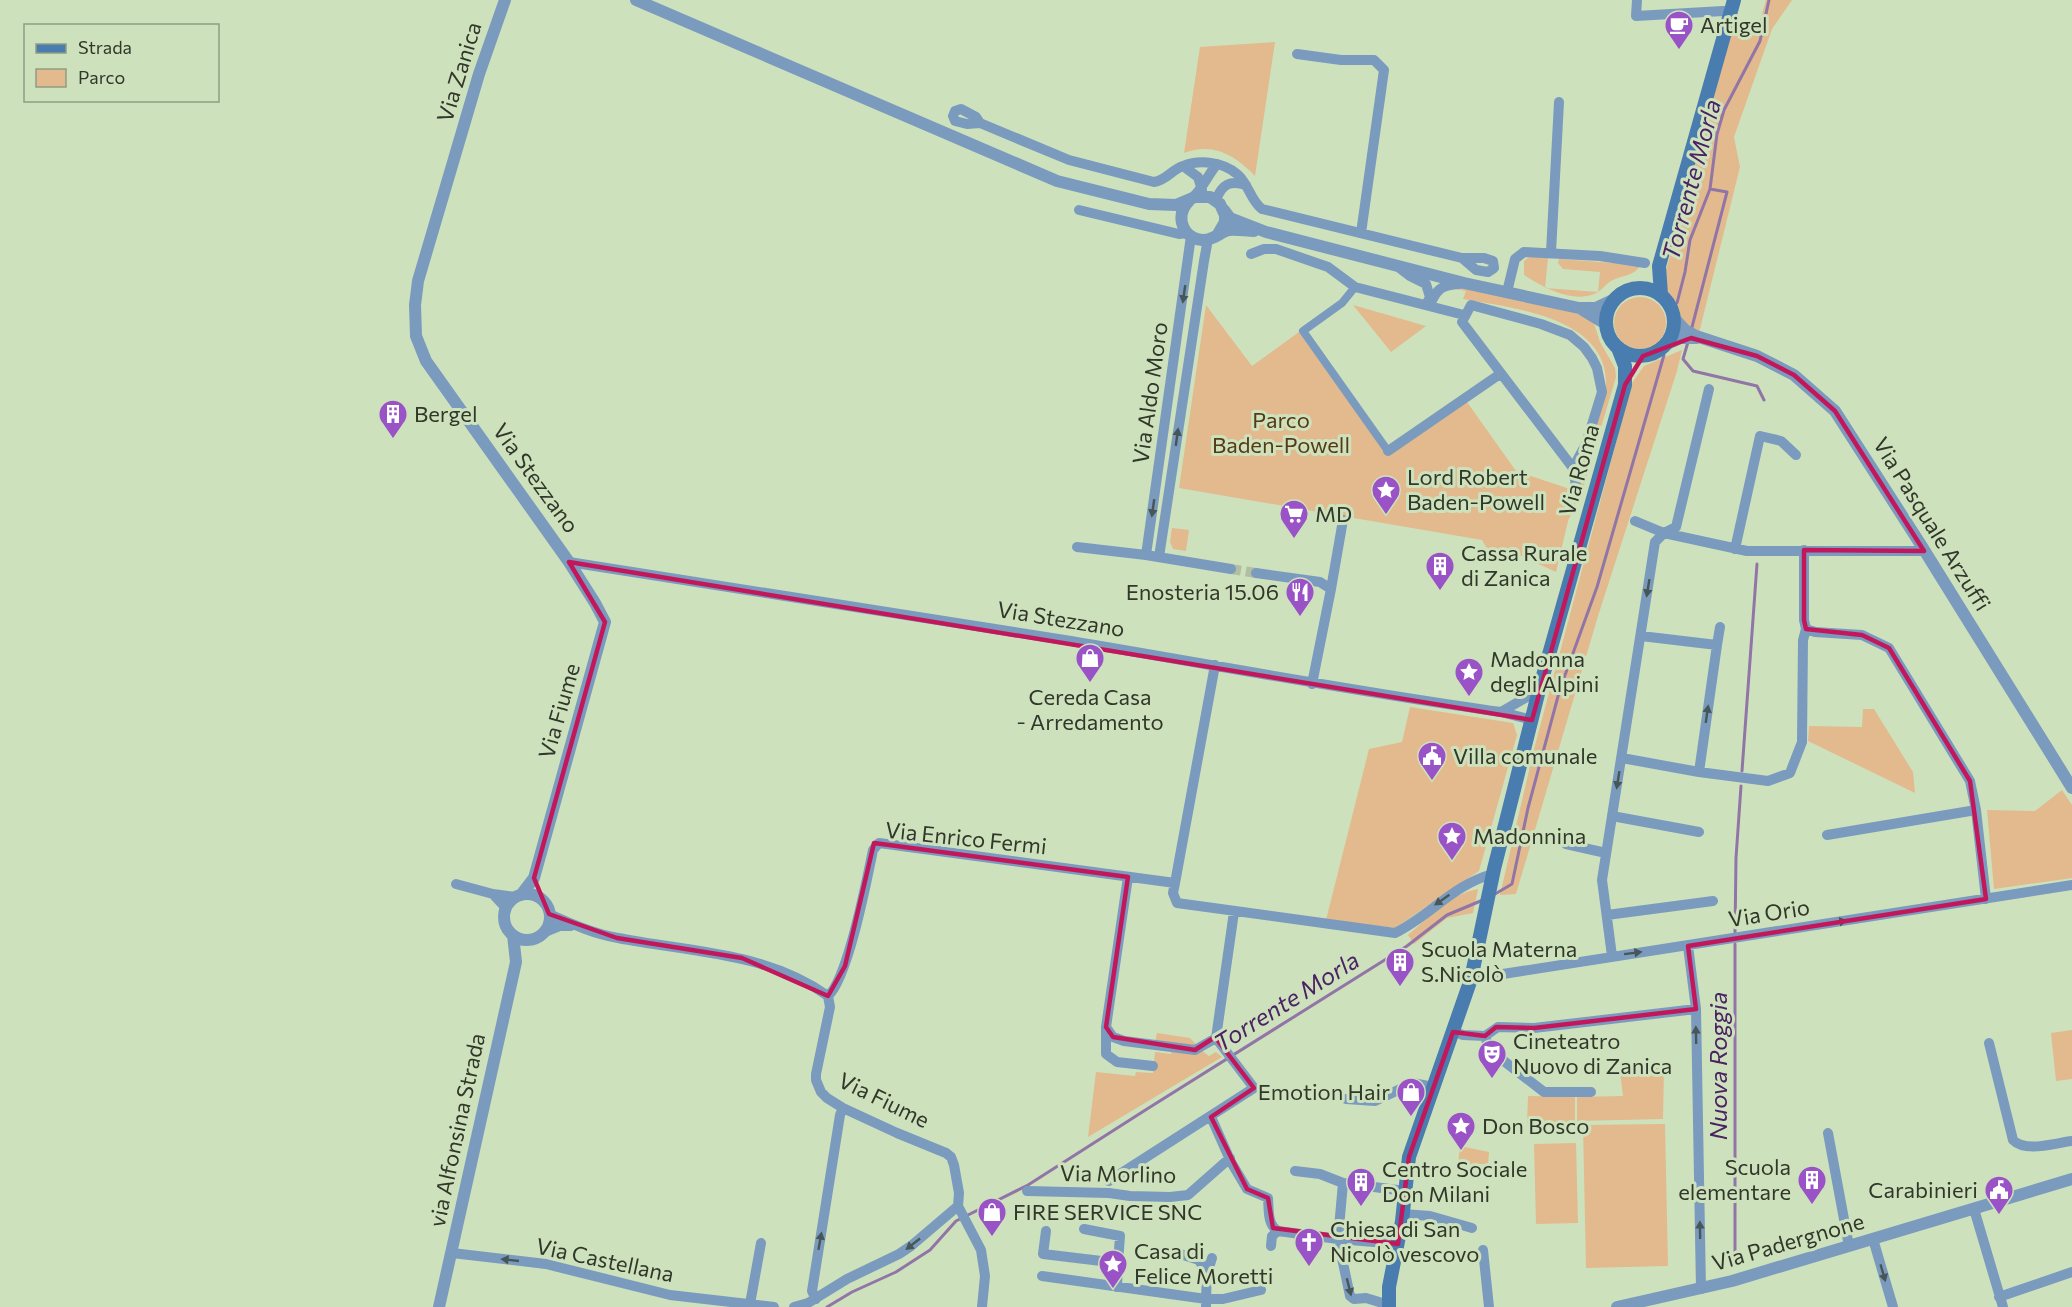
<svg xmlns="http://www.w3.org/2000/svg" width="2072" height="1307" viewBox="0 0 2072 1307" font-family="Commissioner,sans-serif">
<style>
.green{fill:#e2ba8d}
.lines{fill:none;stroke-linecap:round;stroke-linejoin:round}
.stream{stroke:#9175a7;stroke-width:3}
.minor-tunnel{stroke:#afbfa0;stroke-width:10;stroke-dasharray:10 5;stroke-linecap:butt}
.pedestrian{stroke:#7a9bbe;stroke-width:8}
.minor{stroke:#7a9bbe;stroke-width:10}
.tertiary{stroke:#7a9bbe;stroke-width:12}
.secondary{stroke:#497caf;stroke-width:14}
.oneway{fill:#475656}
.marked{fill:none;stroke:#c2185b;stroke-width:4.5;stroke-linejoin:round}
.labels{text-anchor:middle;stroke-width:6;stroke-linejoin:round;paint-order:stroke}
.poi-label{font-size:22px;fill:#31382a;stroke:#cee1bd;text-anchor:start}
.street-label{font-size:22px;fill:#31382a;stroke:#cee1bd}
.park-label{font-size:22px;fill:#573a14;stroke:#cee1bd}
.water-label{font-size:24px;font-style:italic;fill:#4a2362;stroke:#cee1bd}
</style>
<rect width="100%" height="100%" fill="#cee1bd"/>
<path class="green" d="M1766,0H1792L1772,29L1734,137L1740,167L1699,333L1684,328L1669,299L1664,278L1732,26L1756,35Z
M1275,42L1255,176C1235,155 1213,142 1184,153L1200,47Z
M1532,255L1548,258L1545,288L1598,292L1600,272L1563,269L1558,263L1559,259L1641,265C1634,276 1624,275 1613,280C1606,283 1602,291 1594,294C1571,303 1543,287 1524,275V261Z
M1456,286L1577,311L1593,320L1600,342L1615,368L1616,377L1583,488L1568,521L1556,572L1508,550L1499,553L1486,547L1482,540L1179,488L1206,305L1252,366L1299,332L1388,456L1467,402L1516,471L1576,491L1583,472L1580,469C1589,444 1604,412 1606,386C1609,317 1512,308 1463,299L1466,291L1451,288Z
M1614 323a26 26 0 1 1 52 0a26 26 0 1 1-52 0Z
M1353,305L1426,326L1391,352Z
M1682,350L1677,371L1598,616L1516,894L1500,895L1534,749L1632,383L1644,366Z
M1172,528L1189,530L1186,551L1173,549L1170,542Z
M1410,707L1513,723L1517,735L1479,871L1395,928L1326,920L1369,749L1402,742Z
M1863,709H1874L1913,772L1915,793L1808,741L1809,726L1862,727Z
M2062,790L2072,805V878L1994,889L1987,810L2035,811Z
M1478,889L1473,913L1447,918L1414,944L1408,935C1429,918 1449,894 1478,889Z
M2072,1030V1079L2056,1081L2051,1033Z
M1157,1033L1190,1038L1199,1047L1155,1043Z
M1172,1049L1201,1050L1209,1056L1216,1052L1222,1057L1088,1137L1096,1072L1135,1076L1136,1072L1153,1073L1155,1052L1171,1054Z
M1664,1067L1663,1119L1577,1121V1097L1623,1096L1620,1072Z
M1528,1096L1575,1097V1125L1527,1124Z
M1665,1124L1668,1266L1586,1268L1583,1125Z
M1576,1143L1578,1223L1536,1224L1534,1144Z
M1460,1146L1489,1152L1488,1164L1458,1165Z"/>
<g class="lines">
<path class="stream" d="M1677,303L1685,272L1690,240L1710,189L1717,134L1724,110L1760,41L1769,0
M1692,327L1727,192L1710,189
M1688,342L1683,359L1693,371L1757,386L1764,400
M1742,771L1757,564
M1495,894L1512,884L1528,808L1560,689L1597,587L1664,355
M1735,934L1736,858L1741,786
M1735,944V1260
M827,1307L852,1292L896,1272L930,1250L956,1221L1028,1185L1147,1109L1407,946L1447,915L1483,900"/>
<path class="minor-tunnel" d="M1231,569L1256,573"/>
<path class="pedestrian" d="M1355,287L1342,303L1303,331L1388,451"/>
<path class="minor" d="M1637,0L1636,16L1723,11L1730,12
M1297,54L1341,60H1374L1384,70L1361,233
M980,123L967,124L955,121L953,116L955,111L961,109L976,117L980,123L1069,160L1154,182C1167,180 1171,170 1183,166C1200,159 1223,162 1237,174C1249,184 1250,200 1262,209L1462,258H1484L1493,261L1494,268L1488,272L1476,270L1462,258
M1183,166L1198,177L1202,190
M1191,199C1203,189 1207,176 1217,164
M1216,200C1222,184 1230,180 1246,185
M1079,210L1179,234L1187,233
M1551,252L1559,102
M1251,254L1264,249H1276L1328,267L1355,287L1464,315
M1397,266L1410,276L1426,284L1430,297L1426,305
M1507,292L1515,259L1524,252L1600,256L1645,263
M1431,303C1437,288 1443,285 1459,284
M1388,451L1500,374
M1573,468L1462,322L1471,305L1541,324L1570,335L1584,347L1592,358L1597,368L1602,392L1586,444L1573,468L1576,486
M1635,521L1664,533L1747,551H1924
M1077,547L1146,555L1231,569
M1735,549L1760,436L1781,441L1796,455
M1146,555L1191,236
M1159,557L1204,261L1208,239
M569,562C736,589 904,614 1071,641C1214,665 1357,692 1501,712L1532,720
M1256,573L1320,582L1331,589L1312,684
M1331,589L1343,520
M1806,629L1815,632L1862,635L1889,648L1970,781L1976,810L1986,899
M1641,636L1717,645L1699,772
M1717,645L1720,627
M1215,665L1175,883L1173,893L1177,903L1395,933C1430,916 1454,884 1493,874
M1501,712L1539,690
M1622,758L1699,772L1768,781L1790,773L1802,742L1803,640L1806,629L1804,620V550
M1612,816L1699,832
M1827,835L1976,810
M1566,844L1606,853
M1128,877L1106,1027L1113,1037L1124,1041L1195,1050L1216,1038
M456,884L493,894L516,897
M493,894L506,908
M549,914C572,924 594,934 618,938C690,952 767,952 828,996L830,1007L816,1074V1080L821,1092L827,1098L843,1108L897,1133L946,1153L951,1157L954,1165L959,1193L958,1206L981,1250L985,1276L982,1307
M1607,915L1713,901
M543,933L560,926H571
M1688,946L1696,1009L1701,1289
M1612,956L1602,880L1655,542L1664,533L1676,527L1709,389
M1471,979L2072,885
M828,996C848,979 867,879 873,850L879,843L1175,883
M1106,1027V1054L1117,1062L1153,1066
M1454,1032L1463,1035L1485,1036L1498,1027L1534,1028L1696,1009
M1485,1036L1489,1049L1500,1058L1544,1092H1591
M1989,1043L2013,1140C2026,1153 2054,1143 2072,1141
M1346,1099L1375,1101L1413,1083L1433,1087
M1211,1117L1231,1162L1247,1189L1268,1198C1269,1209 1267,1225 1278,1231L1338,1239L1350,1296L1354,1299L1366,1298L1389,1305
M1828,1133L1849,1246
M1295,1171L1320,1174L1343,1183
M1109,1181L1254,1088L1216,1038L1234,912
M1027,1191L1109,1193L1130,1196L1170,1197L1188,1195L1230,1158
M1974,1209L2003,1307
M1403,1214L1430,1216L1472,1228
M1084,1229L1120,1236L1118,1263
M1046,1231L1043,1254L1118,1263L1117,1287
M1873,1239L1893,1307
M1398,1244L1338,1239L1343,1183L1405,1191
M1271,1246L1272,1236L1278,1231
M1483,1250L1489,1307
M452,1253L546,1264L670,1295L774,1307
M1207,1274L1212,1258
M1042,1276L1206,1299L1207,1274L1199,1260L1177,1253
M1999,1297L2072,1272
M816,1299L812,1291L840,1115L843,1108
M750,1304L761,1243
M794,1307L808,1303L847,1279L899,1254L911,1246L958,1206
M1206,1307V1299H1223L1261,1290"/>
<path class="tertiary" d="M505,0L479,74L418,281L415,305L416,336L426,361L569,562L595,603L605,622L534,878L521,895
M636,0L1057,181L1149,204L1176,205L1195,197H1210L1220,204L1225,215V222L1218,234
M1189,201C1183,207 1180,214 1182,223C1185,236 1199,244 1212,238C1218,236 1223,231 1229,230C1237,229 1246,231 1254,231
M1224,210L1230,218L1266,232L1464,283L1579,308H1596L1615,299
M1583,310L1606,324
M1674,318L1685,330L1696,336L1757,356L1794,375L1835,411L1921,545L2072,788
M1667,344L1680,338H1697
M504 917a23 23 0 1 1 46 0a23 23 0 1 1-46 0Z
M439,1307L516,962L513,935
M1617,1307L1732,1281L2072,1179"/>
<path class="secondary" d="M1606 322a34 34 0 1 1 68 0a34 34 0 1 1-68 0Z
M1661,295L1659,266L1734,0
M1389,1307V1287L1402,1221L1409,1157L1471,979L1494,869L1539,690L1625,385V366L1618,348"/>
</g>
<defs><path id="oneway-solid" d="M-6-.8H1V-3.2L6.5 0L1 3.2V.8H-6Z" transform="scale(1.5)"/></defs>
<g class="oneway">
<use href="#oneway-solid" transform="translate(1184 294) rotate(98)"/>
<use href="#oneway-solid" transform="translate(1177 437) rotate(-82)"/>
<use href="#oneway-solid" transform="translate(1153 508) rotate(98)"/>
<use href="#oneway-solid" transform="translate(1648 588) rotate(99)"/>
<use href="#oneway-solid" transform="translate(1707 714) rotate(-82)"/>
<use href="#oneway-solid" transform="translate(1618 780) rotate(99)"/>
<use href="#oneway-solid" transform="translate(1442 900) rotate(145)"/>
<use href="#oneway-solid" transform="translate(1838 922) rotate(-9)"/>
<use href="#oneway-solid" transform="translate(1633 953) rotate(-7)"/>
<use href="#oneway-solid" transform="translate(1696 1035) rotate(-91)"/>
<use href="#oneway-solid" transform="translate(1700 1230) rotate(-91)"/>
<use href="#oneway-solid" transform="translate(820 1241) rotate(-80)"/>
<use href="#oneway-solid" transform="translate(913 1244) rotate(142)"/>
<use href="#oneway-solid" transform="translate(510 1260) rotate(-174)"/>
<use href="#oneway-solid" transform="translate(1883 1273) rotate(74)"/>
<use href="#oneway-solid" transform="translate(1349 1287) rotate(76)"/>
</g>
<path class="marked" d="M1691,338L1757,356L1794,375L1835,411L1924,551L1804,550V620L1806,629L1862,635L1889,648L1970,781L1986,899L1688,946L1696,1009L1534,1028L1496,1027L1485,1036L1453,1032L1409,1157L1398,1244L1273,1228L1268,1198L1247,1189L1211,1117L1254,1088L1215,1037L1195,1050L1113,1037L1106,1027L1128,877L874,843L845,966L828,996L742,958L617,938L549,914L534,878L605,622L569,562L1532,720L1625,385L1643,356Z"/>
<defs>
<g id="cafe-pin" transform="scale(1.5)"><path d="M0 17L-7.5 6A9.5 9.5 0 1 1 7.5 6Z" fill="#9953c7" stroke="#cee1bd"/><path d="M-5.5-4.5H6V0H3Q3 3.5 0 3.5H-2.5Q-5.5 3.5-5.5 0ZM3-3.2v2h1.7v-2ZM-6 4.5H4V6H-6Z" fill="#fff"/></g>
<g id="building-pin" transform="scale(1.5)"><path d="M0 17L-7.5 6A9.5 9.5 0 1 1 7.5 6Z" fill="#9953c7" stroke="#cee1bd"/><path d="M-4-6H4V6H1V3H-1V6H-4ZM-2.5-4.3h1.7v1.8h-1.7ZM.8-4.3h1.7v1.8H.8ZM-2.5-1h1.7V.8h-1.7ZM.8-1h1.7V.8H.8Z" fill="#fff"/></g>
<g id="sight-pin" transform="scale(1.5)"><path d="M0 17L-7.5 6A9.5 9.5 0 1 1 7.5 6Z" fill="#9953c7" stroke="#cee1bd"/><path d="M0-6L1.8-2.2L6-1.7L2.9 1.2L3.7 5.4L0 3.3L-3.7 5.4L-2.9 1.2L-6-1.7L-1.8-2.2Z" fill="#fff"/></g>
<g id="supermarket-pin" transform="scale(1.5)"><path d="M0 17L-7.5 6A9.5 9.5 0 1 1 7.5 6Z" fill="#9953c7" stroke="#cee1bd"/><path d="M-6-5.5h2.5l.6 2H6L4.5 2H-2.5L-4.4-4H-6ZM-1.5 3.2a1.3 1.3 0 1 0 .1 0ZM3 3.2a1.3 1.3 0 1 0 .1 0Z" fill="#fff"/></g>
<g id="restaurant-pin" transform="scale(1.5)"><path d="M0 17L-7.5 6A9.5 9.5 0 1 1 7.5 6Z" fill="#9953c7" stroke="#cee1bd"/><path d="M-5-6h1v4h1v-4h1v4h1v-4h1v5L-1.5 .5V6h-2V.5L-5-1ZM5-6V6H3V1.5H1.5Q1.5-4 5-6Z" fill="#fff"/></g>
<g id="shop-pin" transform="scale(1.5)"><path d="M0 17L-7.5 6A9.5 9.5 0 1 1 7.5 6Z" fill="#9953c7" stroke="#cee1bd"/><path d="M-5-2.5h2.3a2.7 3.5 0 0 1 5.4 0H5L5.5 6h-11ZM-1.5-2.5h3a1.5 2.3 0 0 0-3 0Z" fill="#fff"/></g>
<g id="civic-pin" transform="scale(1.5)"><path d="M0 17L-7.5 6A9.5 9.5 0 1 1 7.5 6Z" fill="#9953c7" stroke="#cee1bd"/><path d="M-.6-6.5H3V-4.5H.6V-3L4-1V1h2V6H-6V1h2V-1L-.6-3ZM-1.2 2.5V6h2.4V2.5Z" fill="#fff"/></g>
<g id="theatre-pin" transform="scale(1.5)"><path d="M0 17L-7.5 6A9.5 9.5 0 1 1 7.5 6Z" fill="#9953c7" stroke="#cee1bd"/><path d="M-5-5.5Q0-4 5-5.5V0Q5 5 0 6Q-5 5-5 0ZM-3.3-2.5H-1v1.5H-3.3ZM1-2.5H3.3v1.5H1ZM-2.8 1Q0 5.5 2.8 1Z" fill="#fff"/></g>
<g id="church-pin" transform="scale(1.5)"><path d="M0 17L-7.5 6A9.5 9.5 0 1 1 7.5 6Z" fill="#9953c7" stroke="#cee1bd"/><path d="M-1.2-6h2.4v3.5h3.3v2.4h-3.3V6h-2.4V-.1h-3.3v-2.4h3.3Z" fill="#fff"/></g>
</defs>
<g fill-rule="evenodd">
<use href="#cafe-pin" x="1679" y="25"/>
<use href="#building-pin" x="393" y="414"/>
<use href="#sight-pin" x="1386" y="490"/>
<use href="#supermarket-pin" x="1294" y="514"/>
<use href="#building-pin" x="1440" y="566"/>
<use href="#restaurant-pin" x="1300" y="592"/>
<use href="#shop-pin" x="1090" y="658"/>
<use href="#sight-pin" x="1469" y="672"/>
<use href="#civic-pin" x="1432" y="756"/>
<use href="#sight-pin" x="1452" y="836"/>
<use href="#building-pin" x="1400" y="962"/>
<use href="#theatre-pin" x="1492" y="1054"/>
<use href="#shop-pin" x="1411" y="1092"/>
<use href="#sight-pin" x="1461" y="1126"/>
<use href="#building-pin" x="1812" y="1180"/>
<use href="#building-pin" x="1361" y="1182"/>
<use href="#civic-pin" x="1999" y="1190"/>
<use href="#shop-pin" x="992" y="1212"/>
<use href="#church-pin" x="1309" y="1242"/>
<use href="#sight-pin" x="1113" y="1264"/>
</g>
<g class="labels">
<g class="poi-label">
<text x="1700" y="33">Artigel</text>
<text x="414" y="422">Bergel</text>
<text x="1407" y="485">Lord Robert<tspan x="1407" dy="25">Baden-Powell</tspan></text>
<text x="1315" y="522">MD</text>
<text x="1461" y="561">Cassa Rurale<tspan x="1461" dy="25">di Zanica</tspan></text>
<text x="1279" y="600" text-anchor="end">Enosteria 15.06</text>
<text x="1490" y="667">Madonna<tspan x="1490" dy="25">degli Alpini</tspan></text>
<text x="1090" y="705" text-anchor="middle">Cereda Casa<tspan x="1090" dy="25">- Arredamento</tspan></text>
<text x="1453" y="764">Villa comunale</text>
<text x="1473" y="844">Madonnina</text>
<text x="1421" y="957">Scuola Materna<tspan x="1421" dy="25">S.Nicolò</tspan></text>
<text x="1513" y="1049">Cineteatro<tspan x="1513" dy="25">Nuovo di Zanica</tspan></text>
<text x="1390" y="1100" text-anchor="end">Emotion Hair</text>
<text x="1482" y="1134">Don Bosco</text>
<text x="1791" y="1175" text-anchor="end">Scuola<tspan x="1791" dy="25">elementare</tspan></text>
<text x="1382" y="1177">Centro Sociale<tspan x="1382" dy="25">Don Milani</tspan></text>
<text x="1978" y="1198" text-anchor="end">Carabinieri</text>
<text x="1013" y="1220">FIRE SERVICE SNC</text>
<text x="1330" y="1237">Chiesa di San<tspan x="1330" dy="25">Nicolò vescovo</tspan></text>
<text x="1134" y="1259">Casa di<tspan x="1134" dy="25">Felice Moretti</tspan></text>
</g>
<g class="street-label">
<text transform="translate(459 72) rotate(-73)" y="8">Via Zanica</text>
<text transform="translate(1150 393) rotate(-82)" y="8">Via Aldo Moro</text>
<text transform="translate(1579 470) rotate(-74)" y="8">Via Roma</text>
<text transform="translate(536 478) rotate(54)" y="8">Via Stezzano</text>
<text transform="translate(1932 524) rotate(58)" y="8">Via Pasquale Arzuffi</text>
<text transform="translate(1061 619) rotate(9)" y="8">Via Stezzano</text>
<text transform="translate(559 711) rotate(-74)" y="8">Via Fiume</text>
<text transform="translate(966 838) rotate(6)" y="8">Via Enrico Fermi</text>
<text transform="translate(1769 913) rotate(-9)" y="8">Via Orio</text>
<text transform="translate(884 1100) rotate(26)" y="8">Via Fiume</text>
<text transform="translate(457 1130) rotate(-78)" y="8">via Alfonsina Strada</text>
<text transform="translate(1118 1174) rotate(1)" y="8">Via Morlino</text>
<text transform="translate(1788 1242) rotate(-16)" y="8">Via Padergnone</text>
<text transform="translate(605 1260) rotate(12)" y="8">Via Castellana</text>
</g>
<g class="park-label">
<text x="1281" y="428">Parco<tspan x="1281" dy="25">Baden-Powell</tspan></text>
</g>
<g class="water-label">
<text transform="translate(1692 180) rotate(-75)" y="8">Torrente Morla</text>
<text transform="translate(1287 1002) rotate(-32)" y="8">Torrente Morla</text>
<text transform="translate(1719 1066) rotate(-90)" y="8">Nuova Roggia</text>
</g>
</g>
<rect x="24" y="24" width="195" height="78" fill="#cee1bd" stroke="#8f9d82" stroke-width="1.5"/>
<rect x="36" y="44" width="30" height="9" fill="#497caf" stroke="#8f9d82" stroke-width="1.5"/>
<text x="78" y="54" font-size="18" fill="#31382a">Strada</text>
<rect x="36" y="69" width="30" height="18" fill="#e2ba8d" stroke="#8f9d82" stroke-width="1.5"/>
<text x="78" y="84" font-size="18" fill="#31382a">Parco</text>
</svg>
